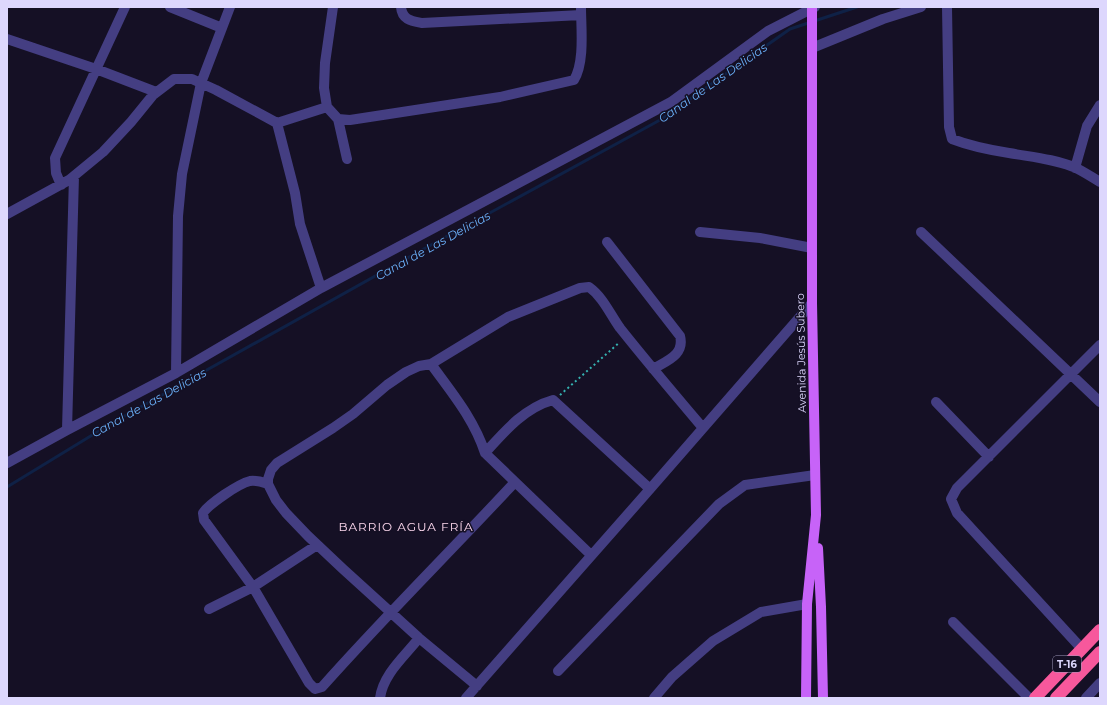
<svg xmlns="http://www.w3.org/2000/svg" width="1107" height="705" viewBox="0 0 1107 705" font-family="Montserrat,sans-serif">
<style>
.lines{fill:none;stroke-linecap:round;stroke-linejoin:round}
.stream{stroke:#0f2146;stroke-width:3}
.path{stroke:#35b2b1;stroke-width:2;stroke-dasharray:2 3;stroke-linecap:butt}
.minor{stroke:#443e82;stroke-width:10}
.major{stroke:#c763f8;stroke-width:10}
.highway{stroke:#f7589c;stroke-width:12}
.labels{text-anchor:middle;stroke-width:3;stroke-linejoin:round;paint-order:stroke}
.shield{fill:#151025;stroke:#a19bbc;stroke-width:1}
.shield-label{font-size:10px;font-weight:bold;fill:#ddd7fd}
.street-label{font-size:11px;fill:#ddd7fd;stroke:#151025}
.water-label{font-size:12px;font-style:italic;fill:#6aaff8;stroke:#151025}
.neighbourhood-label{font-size:12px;letter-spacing:1px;fill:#fdd8ee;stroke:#151025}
</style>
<rect width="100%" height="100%" fill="#151025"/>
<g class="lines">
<path class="stream" d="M7,487L112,423L420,251L660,120L790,29L857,7"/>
<path class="path" d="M560,395L620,342"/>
<path class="minor" d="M170,7L222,28
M333,7L325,63L324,88L327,107L338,119L347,159
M401,7C402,20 412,21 422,23L581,15
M947,7L949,127L952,139C970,146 990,150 1009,153C1031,157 1055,159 1076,168C1084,172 1092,177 1100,182
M7,39L96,69L156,92
M812,48L883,19L921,7
M338,119L350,120L500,97L574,80C585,62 581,28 581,7
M277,123L327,107
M1075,168L1087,126L1100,105
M61,185L56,173L55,158L125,7
M7,214L69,180L103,152L131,122L153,95L174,79H192L216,90L277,123L295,193L300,224L321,288
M700,232L760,238L812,248
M921,232L1100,402
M607,242L680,336C685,355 666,361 653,369
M431,364C452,393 474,419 485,453L591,555
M176,373L178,216L182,174L201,83L230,7
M936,402L989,457
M67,430L74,176
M485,453C504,432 524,408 553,400L650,489
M7,463L67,430L176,373L321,288L671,102L768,31L815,7
M268,484C262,482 257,480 250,481C238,484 209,504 203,513L204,520L253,587L309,683L315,689L322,687C384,617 451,551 515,482
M209,609L253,587L317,545
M953,622L1029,698
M1082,649L957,513L951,499L957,488L1100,345
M558,671L719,504L745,485L815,475
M477,686L419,638L343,569L308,536L286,513L276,500L268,484V479L271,470L277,463L333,428L353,414L387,385L406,372L419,366L431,364L508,317L580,288L589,287C603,297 610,314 620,328C647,362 675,395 703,428
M380,698C383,674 405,656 419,638
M466,698L650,489L812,303
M654,698L672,677L713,641L761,612L807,604
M1086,698L1100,683"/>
<path class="major" d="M818,548L821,607L823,698
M806,698L807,604L816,515L812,303V7"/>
<path class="highway" d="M1035,698L1100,630
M1056,698L1100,652"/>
</g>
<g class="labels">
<rect class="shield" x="1053" y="656" width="28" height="16" rx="3"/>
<g class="shield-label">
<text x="1067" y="668">T-16</text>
</g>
<g class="street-label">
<text transform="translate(801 353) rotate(-91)" y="4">Avenida Jesús Subero</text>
</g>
<g class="water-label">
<text transform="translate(713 83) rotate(-35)" y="4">Canal de Las Delicias</text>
<text transform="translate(433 246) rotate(-29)" y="4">Canal de Las Delicias</text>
<text transform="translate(149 403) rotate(-29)" y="4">Canal de Las Delicias</text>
</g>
<g class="neighbourhood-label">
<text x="406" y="531">BARRIO AGUA FRÍA</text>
</g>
</g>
<rect width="1107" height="705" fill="none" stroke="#ddd7fd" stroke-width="16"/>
</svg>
